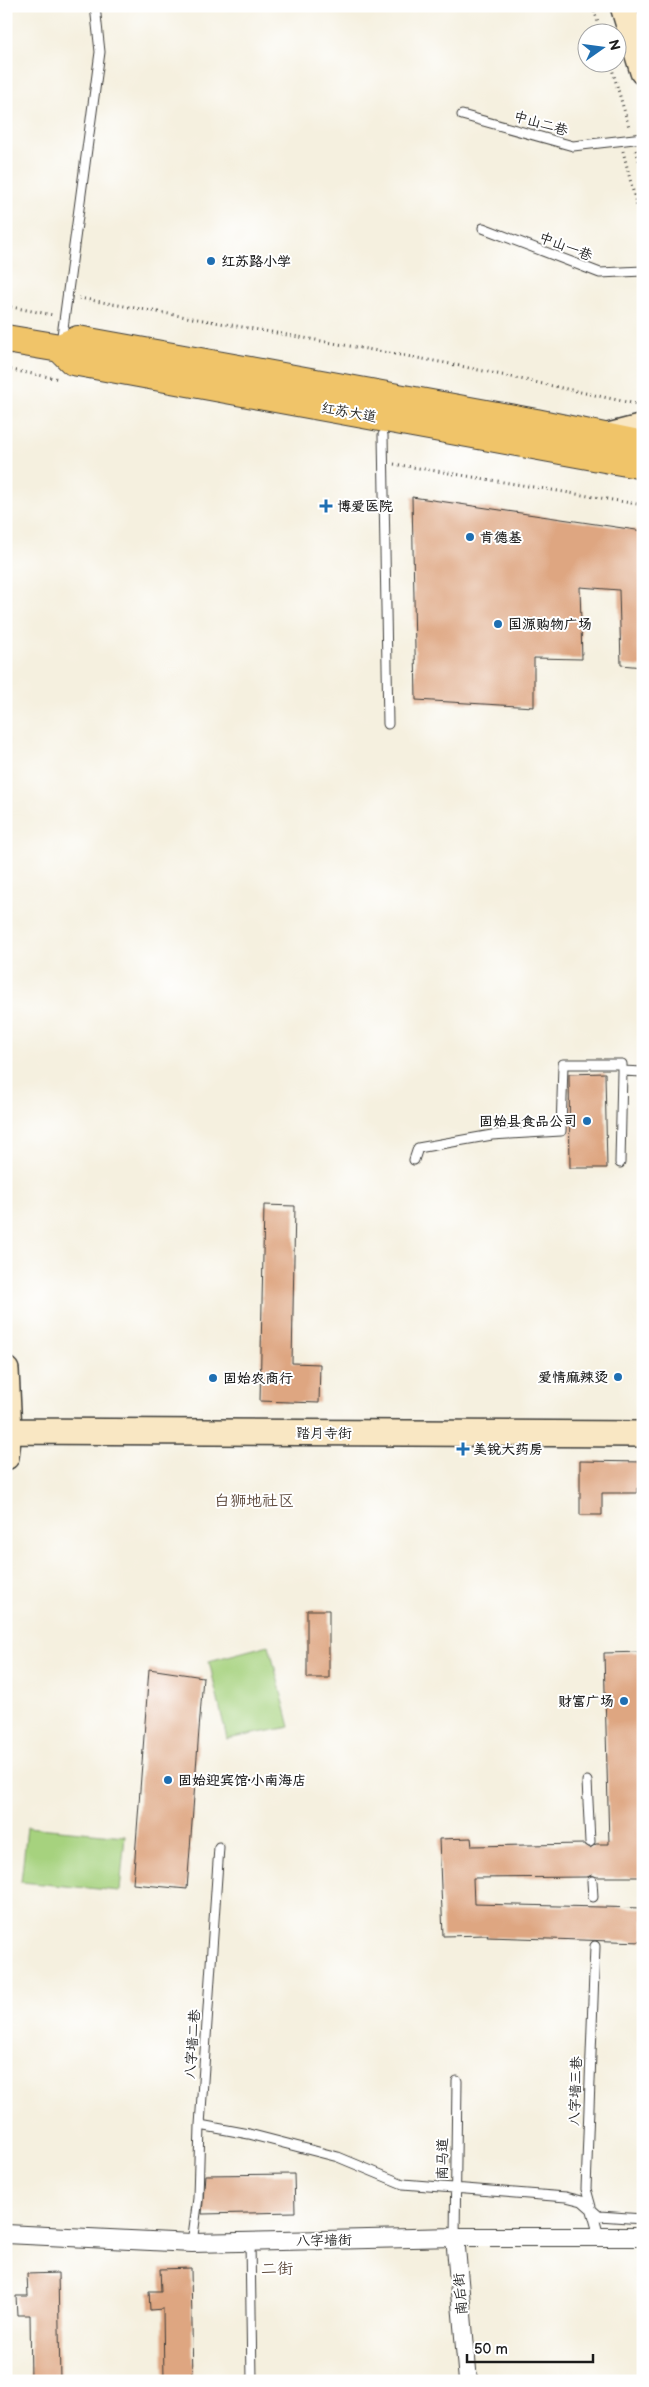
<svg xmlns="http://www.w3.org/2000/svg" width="649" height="2387" viewBox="0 0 649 2387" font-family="'Balsamiq Sans','LXGW WenKai TC',sans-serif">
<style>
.green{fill:#a6d27e;stroke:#61774d}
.building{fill:#dea681}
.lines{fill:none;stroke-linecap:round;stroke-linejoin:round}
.lane-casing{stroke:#3d3c39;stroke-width:11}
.street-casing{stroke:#3d3c39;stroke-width:20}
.secondary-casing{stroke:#3d3c39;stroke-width:28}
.primary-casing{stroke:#3d3c39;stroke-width:30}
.path{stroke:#3d3c39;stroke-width:3;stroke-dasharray:1 4;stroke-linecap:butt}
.lane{stroke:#fff;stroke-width:9}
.street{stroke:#fff;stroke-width:18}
.secondary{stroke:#f9e7c3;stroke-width:25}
.primary{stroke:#f0c469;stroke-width:28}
.poi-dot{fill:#1f6fb2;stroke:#fff;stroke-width:2}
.labels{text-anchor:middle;stroke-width:4;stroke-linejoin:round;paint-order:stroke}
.street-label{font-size:14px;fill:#1c1c1c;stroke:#fff}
.poi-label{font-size:14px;font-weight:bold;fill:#1c1c1c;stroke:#fff;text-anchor:start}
.quarter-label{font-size:16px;fill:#604c3f;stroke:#fff}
</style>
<rect width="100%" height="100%" fill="#fff"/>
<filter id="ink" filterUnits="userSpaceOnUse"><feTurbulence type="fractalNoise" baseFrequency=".02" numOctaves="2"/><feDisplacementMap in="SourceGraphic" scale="10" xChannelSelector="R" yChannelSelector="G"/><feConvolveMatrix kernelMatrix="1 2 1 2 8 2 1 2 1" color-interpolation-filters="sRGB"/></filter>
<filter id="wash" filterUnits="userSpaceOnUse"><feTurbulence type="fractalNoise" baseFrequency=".0096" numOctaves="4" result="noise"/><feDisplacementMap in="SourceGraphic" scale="20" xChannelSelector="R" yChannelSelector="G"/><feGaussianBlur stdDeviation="1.12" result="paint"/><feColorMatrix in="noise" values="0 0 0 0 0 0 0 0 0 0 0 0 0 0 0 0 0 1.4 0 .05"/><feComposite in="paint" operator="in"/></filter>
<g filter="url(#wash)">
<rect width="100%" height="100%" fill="#f5f0df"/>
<path class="green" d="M269,1645L290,1727L227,1739L209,1661Z
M27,1827L125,1836L120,1891L21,1882Z"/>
<g id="blocks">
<path class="building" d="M412,497L643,531V667L621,665L619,590L580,587L582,659L534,658V707L416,700Z
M605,1073L607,1168H570L569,1074Z
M264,1205L295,1206L292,1363L320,1364L319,1403L260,1401Z
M580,1461L643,1462V1488H637V1493H602V1515H580Z
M307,1610H329V1678H307Z
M643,1652V1877H597L592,1875L587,1877L473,1878L474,1904L643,1908V1942L487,1937L488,1935L443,1936L439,1839L471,1838L472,1846L584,1844L590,1848L596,1844H609L604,1653Z
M149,1669L203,1677L187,1889L133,1884Z
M294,2174L295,2212L202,2214L205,2175Z
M191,2268L193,2381H164L163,2309L150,2310L149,2291H161L160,2269Z
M58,2273L60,2381H31L30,2315H17L16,2296H28L27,2274Z"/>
</g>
</g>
<g filter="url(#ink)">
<use href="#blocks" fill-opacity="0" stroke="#3d3c39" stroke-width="1"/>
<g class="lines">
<g class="lane-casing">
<path id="lane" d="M462,115L573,146L643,138
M483,228L600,273L643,271
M61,343L100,52L95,6
M383,435L388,724
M414,1160L418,1148L492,1135L561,1131L563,1064H622V1071L643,1072
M620,1163L622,1071
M587,1781L590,1842
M592,1881L593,1897
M595,1946L586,2189L599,2236
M200,2125L249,2134L338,2157L403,2184L566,2197L582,2201L599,2216L643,2219
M455,2237L457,2081
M250,2241L252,2381
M192,2243L198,2198L200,2125L219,1847"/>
</g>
<g class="street-casing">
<path id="street" d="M6,2234L192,2243L455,2237H643
M455,2237L468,2381"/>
</g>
<g class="secondary-casing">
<path id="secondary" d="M623,6L643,72
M604,437L643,427
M6,1370L9,1431L6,1457
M6,1431L643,1434"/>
</g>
<g class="primary-casing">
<path id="primary" d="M6,339L60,348L78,340L536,423L643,445
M60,348L73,361L643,465"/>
</g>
<path class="path" d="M593,6L601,32
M610,62L629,127
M636,150L643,173
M623,151L643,231
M79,298L451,364L636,404L643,401
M6,306L53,315
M6,369L60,379
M394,464L643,505"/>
<use href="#lane" class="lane"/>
<use href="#street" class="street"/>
<use href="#secondary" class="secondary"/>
<use href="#primary" class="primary"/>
</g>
</g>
<g class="poi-dot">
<circle cx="211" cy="261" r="5"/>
<path d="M323.5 498.5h5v5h5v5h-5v5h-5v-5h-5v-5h5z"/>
<circle cx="470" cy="537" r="5"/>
<circle cx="498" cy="624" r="5"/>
<circle cx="587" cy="1121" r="5"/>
<circle cx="618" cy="1377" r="5"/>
<circle cx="213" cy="1378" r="5"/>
<path d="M460.5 1441.5h5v5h5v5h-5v5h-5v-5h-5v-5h5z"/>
<circle cx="624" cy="1701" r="5"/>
<circle cx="168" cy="1780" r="5"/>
</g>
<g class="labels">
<g class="street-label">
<text transform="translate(541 123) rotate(16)" y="5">中山二巷</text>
<text transform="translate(566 246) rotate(21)" y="5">中山一巷</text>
<text transform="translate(349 412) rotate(10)" y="5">红苏大道</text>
<text x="324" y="1438">踏月寺街</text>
<text transform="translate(192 2044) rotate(-86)" y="5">八字墙二巷</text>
<text transform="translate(575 2091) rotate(-88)" y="5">八字墙三巷</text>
<text transform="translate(442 2159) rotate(-89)" y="5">南马道</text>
<text transform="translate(324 2240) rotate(-1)" y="5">八字墙街</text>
<text transform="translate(460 2294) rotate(-95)" y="5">南后街</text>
</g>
<g class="poi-label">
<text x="221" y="266">红苏路小学</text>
<text x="337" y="511">博爱医院</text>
<text x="480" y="542">肯德基</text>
<text x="508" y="629">国源购物广场</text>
<text x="577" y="1126" text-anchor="end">固始县食品公司</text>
<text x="608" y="1382" text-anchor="end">爱情麻辣烫</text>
<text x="223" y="1383">固始农商行</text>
<text x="473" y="1454">美锐大药房</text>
<text x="614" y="1706" text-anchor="end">财富广场</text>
<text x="178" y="1785">固始迎宾馆·小南海店</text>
</g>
<g class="quarter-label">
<text x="254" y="1506">白狮地社区</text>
<text x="277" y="2274">二街</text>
</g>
</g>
<rect width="649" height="2387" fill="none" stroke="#fff" stroke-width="25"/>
<g transform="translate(602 48) rotate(76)"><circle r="24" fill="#ffffff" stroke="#a4a4a4"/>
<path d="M0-4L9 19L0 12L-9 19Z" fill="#1f6fb2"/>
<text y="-8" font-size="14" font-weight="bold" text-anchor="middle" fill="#1c1c1c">N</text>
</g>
<path d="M467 2354v8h126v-8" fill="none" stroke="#1c1c1c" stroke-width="2.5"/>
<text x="474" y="2354" font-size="15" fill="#1c1c1c" stroke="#ffffff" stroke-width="4" paint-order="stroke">50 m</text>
</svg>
